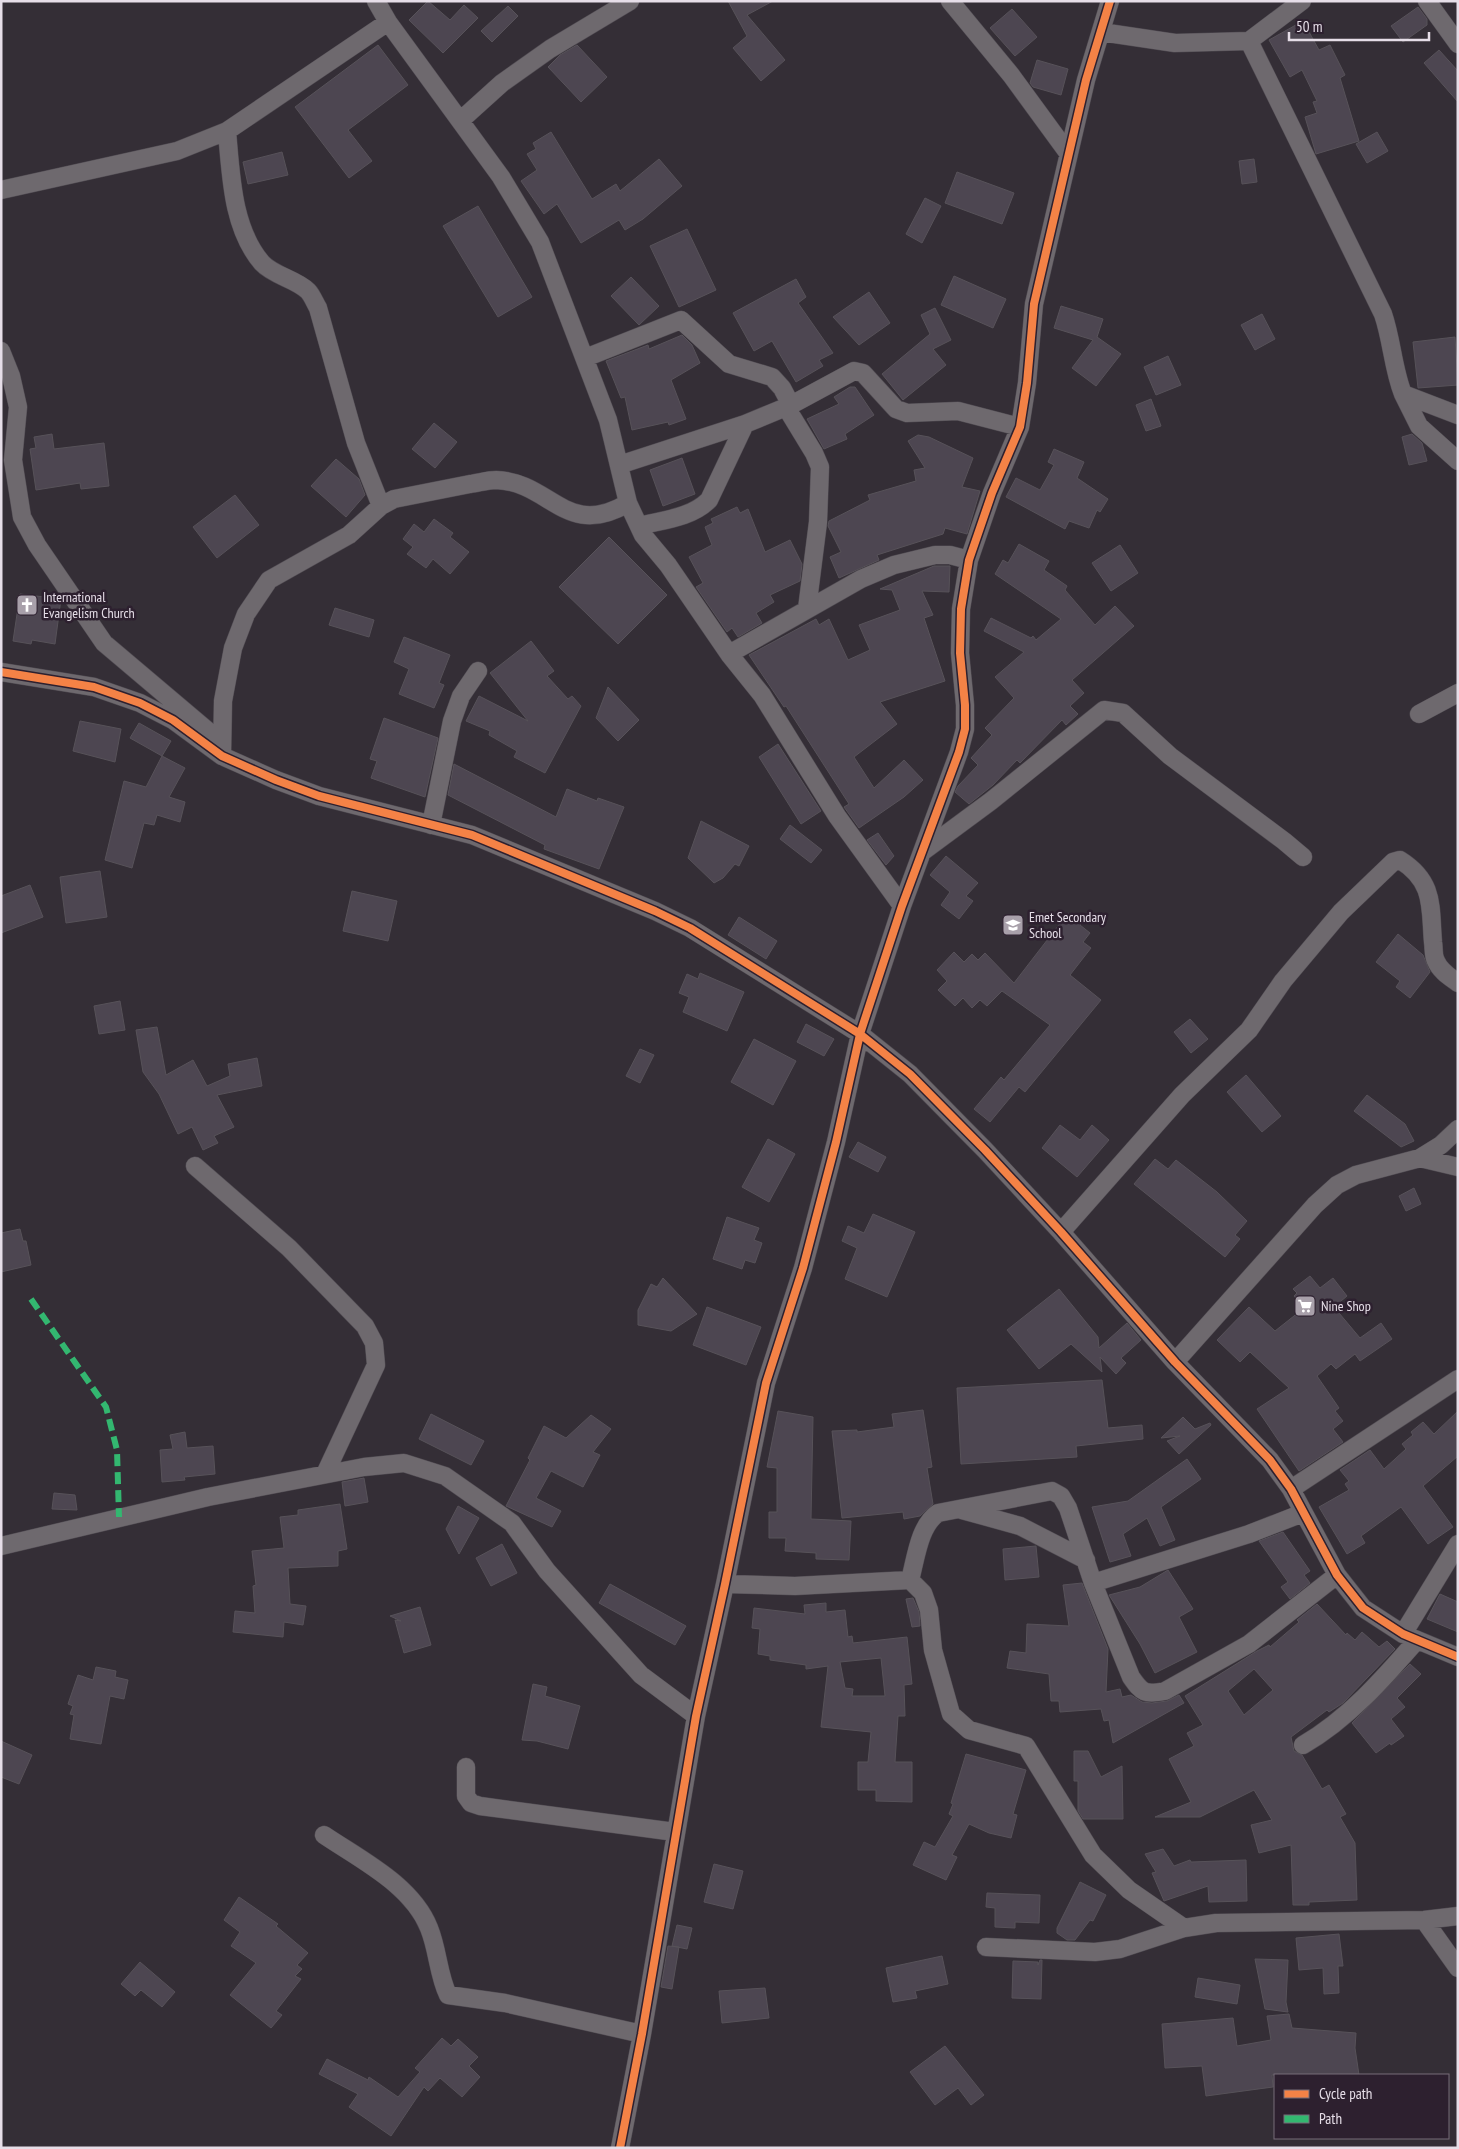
<svg xmlns="http://www.w3.org/2000/svg" width="1459" height="2149" viewBox="0 0 1459 2149" font-family="'PT Sans Narrow',sans-serif">
<style>
.building{fill:#4d4651;stroke:#575259;fill-rule:evenodd}
.lines{fill:none;stroke-linecap:round;stroke-linejoin:round}
.minor-casing{stroke:#504b52;stroke-width:19}
.minor{stroke:#6e696e;stroke-width:18}
.quiet{stroke:#33b770;stroke-width:6;stroke-dasharray:12 6;stroke-linecap:butt}
.cycleway-casing{stroke:#2d202f;stroke-width:11}
.cycleway{stroke:#f48246;stroke-width:8}
.labels{text-anchor:middle;stroke-width:5;stroke-linejoin:round;paint-order:stroke}
.poi-label{font-size:14px;fill:#e6dee8;stroke:#2d202f;text-anchor:start}
</style>
<rect width="100%" height="100%" fill="#342e36"/>
<path class="building" d="M428,1L450,20L464,5L478,18L443,53L409,20Z
M728,1H773L747,15L785,60L761,81L733,48L747,36Z
M508,6L518,16L492,42L481,31Z
M1418,7L1427,19V25L1403,42L1391,26Z
M1012,9L1037,37L1015,56L990,28Z
M1303,21L1319,50L1330,45L1345,75L1340,78L1359,141L1316,154L1305,117L1317,113L1313,102L1317,101L1302,70L1290,77L1269,40Z
M378,45L408,85L348,130L372,161L349,178L295,107Z
M577,45L607,77L581,102L548,67L560,55Z
M1439,50L1458,71V102L1424,63Z
M1037,60L1068,69L1061,95L1033,87L1030,83Z
M551,132L592,199L616,184L620,191L659,159L682,186L643,219L625,230L619,220L581,243L557,204L544,214L521,181L537,170L527,154L536,149L533,143Z
M1377,132L1388,151L1367,163L1356,144Z
M282,152L288,175L248,184L243,162Z
M1254,159L1257,182L1242,184L1239,161Z
M957,172L1014,193L1002,224L945,203Z
M925,198L941,206L922,243L906,234Z
M478,206L532,297L498,317L443,226Z
M687,229L716,290L679,307L650,246Z
M954,276L1006,299L993,328L941,305Z
M631,277L659,306L639,325L611,296Z
M796,279L806,297L798,303L833,353L819,360L823,366L796,382L772,341L754,351L733,313Z
M869,292L890,323L859,345L833,317Z
M1061,306L1103,319L1097,337L1121,354L1096,386L1072,368L1093,340L1054,328Z
M935,308L951,340L933,349L946,365L903,400L882,374L930,334L921,315Z
M1262,314L1275,339L1255,350L1241,325Z
M682,335L692,345L700,363L671,380L686,419L669,425L668,422L632,430L625,397L621,398L606,361L648,345L649,349Z
M1455,337L1458,385L1418,388L1413,342Z
M1168,356L1181,385L1156,395L1144,367Z
M850,387H855L874,415L845,434L847,439L824,449L807,419L839,404L834,397Z
M1151,399L1161,426L1146,431L1136,405Z
M434,423L457,442L435,468L412,449Z
M52,434L54,449L104,443L109,486L81,489L80,483L36,490L30,449L36,448L34,437Z
M1412,434L1422,443L1427,461L1409,465L1402,437Z
M918,435L929,437L973,458L962,487L980,491L967,534L945,528L943,534L877,555L879,560L839,578L830,557L841,552L828,526L829,521L870,500L868,495L916,481L914,470L925,468L908,441Z
M1054,449L1084,462L1077,478L1108,499L1100,512L1097,510L1089,528L1069,521L1065,529L1006,497L1016,478L1040,490L1054,465L1048,462Z
M682,458L695,494L663,506L650,470Z
M336,459L359,479L365,495L346,517L311,486Z
M235,495L259,525L217,558L193,527Z
M737,507L740,513L748,509L765,552L790,540L802,564L800,581L770,595L774,602L756,613L762,623L738,637L732,628L727,632L696,587L703,583L689,557L712,545L705,527L713,523L711,519Z
M434,519L453,533L450,537L469,552L450,574L433,559L426,568L407,554L413,547L403,539L414,524L424,532Z
M609,537L667,595L618,644L559,587Z
M1019,544L1049,561L1044,570L1067,586L1065,590L1095,625L1115,606L1134,626L1072,680L1084,693L1070,706L1078,714L1066,725L1062,720L1020,763L1017,760L993,785L969,804L955,792L958,786L978,765L971,758L992,735L985,728L1014,698L995,677L1024,652L984,631L991,618L1031,638L1033,636L1036,640L1061,619L995,574L1003,560L1008,563Z
M1120,545L1138,573L1111,591L1092,563Z
M934,566H950L949,592L922,591L933,615L924,618L945,681L880,702L897,724L854,757L874,788L904,760L923,780L904,797L859,828L844,807L849,804L786,706L784,707L749,655L816,619L819,625L829,619L848,660L870,650L859,625L900,610L892,590L880,589Z
M20,594L61,599L55,644L32,640L31,644L13,641Z
M335,608L374,620L369,637L329,625Z
M404,637L450,655L439,683L444,685L434,708L399,694L409,669L394,662Z
M531,641L554,671L547,676L568,699L572,696L581,706L545,773L514,757L517,751L489,735L490,731L466,721L479,696L528,721L490,673Z
M608,687L639,720L618,741L596,718Z
M384,718L438,738L425,797L371,778L377,761L370,759Z
M80,721L121,729L115,762L73,751Z
M139,723L171,741L162,756L130,738Z
M778,744L821,811L801,824L759,757Z
M162,756L185,768L169,797L185,802L180,822L157,815L154,825L144,823L132,868L105,860L124,781L146,787Z
M454,764L556,817L567,789L597,801L598,798L624,807L599,869L544,849L545,845L448,795Z
M701,821L749,846L739,866L735,864L723,878L714,883L688,858Z
M790,825L822,850L811,863L780,839Z
M878,833L894,856L886,865L867,840Z
M946,856L978,883L966,896L973,901L959,919L941,905L950,892L930,875Z
M100,871L107,917L66,923L60,877Z
M30,885L43,917L1,933V896Z
M352,891L397,901L388,941L343,931Z
M1068,913L1082,923L1080,925L1090,933L1083,942L1091,948L1070,975L1101,1000L1025,1092L1019,1087L990,1122L974,1109L1001,1077L1004,1080L1050,1025L1002,991L987,1006L980,1000L972,1008L963,998L955,1006L938,990L947,981L937,970L954,952L964,962L972,954L978,960L985,953L1014,983Z
M739,917L777,941L766,959L728,935Z
M1398,934L1423,955L1430,972L1410,998L1396,987L1400,981L1376,962Z
M700,973L744,992L727,1031L683,1012L689,997L679,993L687,974L698,979Z
M120,1001L125,1030L99,1034L94,1006Z
M1190,1019L1208,1039L1191,1053L1174,1032Z
M806,1024L834,1039L824,1056L797,1042Z
M157,1027L166,1075L193,1060L207,1086L230,1076L228,1064L257,1058L262,1086L217,1095L234,1127L214,1136L218,1143L203,1150L192,1127L178,1134L159,1094L143,1072L136,1030Z
M754,1039L796,1061L773,1105L731,1082Z
M640,1049L654,1055L640,1083L626,1076Z
M1246,1075L1281,1116L1262,1132L1227,1092Z
M1367,1095L1405,1124L1414,1141L1401,1147L1354,1111Z
M1060,1125L1080,1140L1092,1125L1109,1140L1077,1177L1042,1148Z
M768,1139L795,1154L769,1202L742,1187Z
M858,1142L886,1157L878,1172L849,1157Z
M1155,1159L1168,1169L1176,1160L1217,1192L1247,1221L1235,1235L1240,1239L1225,1257L1134,1184Z
M1414,1188L1421,1204L1406,1211L1399,1196Z
M873,1214L915,1232L887,1297L845,1279L857,1248L842,1241L848,1226L864,1233Z
M727,1217L759,1228L754,1240L762,1243L755,1263L745,1260L742,1269L713,1259Z
M20,1229L23,1241H26L31,1265L1,1272V1233Z
M1310,1276L1320,1288L1333,1278L1347,1296L1334,1307L1360,1338L1381,1323L1392,1339L1360,1361L1355,1354L1336,1369L1331,1364L1317,1376L1339,1408L1335,1411L1343,1421L1333,1429L1343,1442L1299,1471L1257,1409L1289,1388L1250,1352L1240,1362L1217,1340L1249,1307L1275,1331L1299,1312L1296,1308L1301,1304L1294,1296L1297,1293L1293,1289Z
M663,1278L697,1314L671,1331L638,1325V1310L651,1284L657,1287Z
M1059,1289L1098,1337L1099,1348L1127,1323L1141,1340L1121,1358L1126,1363L1116,1374L1100,1357L1102,1372L1071,1344L1039,1369L1007,1330Z
M707,1307L761,1327L746,1365L693,1345Z
M1102,1380L1108,1428L1142,1425L1143,1439L1076,1446L1077,1457L961,1464L957,1388Z
M923,1410L932,1467L927,1468L933,1504L920,1516L904,1519L903,1512L842,1518L832,1431L857,1430V1432L894,1427L892,1414Z
M778,1411L813,1417L811,1519L851,1521L849,1560L816,1559V1553L785,1551L786,1538H769V1512H777V1468L767,1467Z
M1458,1411V1456L1423,1486L1453,1527L1428,1544L1401,1507L1361,1536L1365,1543L1347,1554L1319,1507L1349,1490L1345,1484L1349,1481L1340,1470L1370,1450L1384,1469L1406,1449L1402,1444L1413,1435L1411,1432L1423,1422L1434,1434Z
M431,1414L484,1441L471,1465L419,1439Z
M591,1415L611,1429L593,1452L600,1455L583,1487L551,1471L536,1498L561,1511L552,1527L506,1506L530,1460L528,1458L544,1426L566,1438Z
M1183,1417L1195,1429L1210,1423L1211,1425L1179,1454L1167,1441L1180,1436L1161,1438Z
M185,1432L187,1448L213,1446L215,1474L184,1477L185,1480L162,1482L160,1450L173,1449L170,1435Z
M1187,1459L1201,1479L1161,1507L1175,1540L1160,1546L1147,1518L1123,1534L1131,1556L1110,1562L1092,1507L1128,1501Z
M364,1478L368,1502L345,1506L342,1482Z
M54,1493L75,1495L77,1510L52,1509Z
M340,1504L347,1549L338,1551V1566L288,1568L290,1604L306,1606L303,1625L284,1622L283,1637L233,1632L235,1611L255,1613L253,1586L256,1585L252,1551L284,1548L280,1517L298,1515V1510Z
M458,1506L479,1518L459,1554L446,1529Z
M1283,1532L1310,1571L1304,1575L1310,1583L1290,1599L1281,1587L1288,1582L1259,1541Z
M502,1544L517,1573L491,1586L476,1558Z
M1036,1546L1039,1577L1005,1580L1003,1549Z
M1168,1570L1193,1609L1179,1617L1197,1652L1155,1673L1140,1644L1109,1595L1140,1587Z
M1082,1583L1108,1649L1106,1692L1120,1689L1122,1697L1131,1695L1142,1702L1152,1703L1167,1701L1179,1695L1184,1703L1113,1743L1109,1720L1104,1721L1101,1709L1060,1712L1059,1701H1051L1049,1674L1007,1668L1010,1651L1026,1653L1027,1624L1069,1626L1063,1585Z
M610,1584L686,1626L675,1645L599,1603Z
M1440,1594L1458,1602V1632L1427,1619Z
M913,1598L919,1612L920,1626L912,1627L906,1599Z
M826,1603V1612L845,1610L848,1637L852,1636L853,1643L907,1637L912,1684L904,1685L905,1716H898L895,1762H912V1802L876,1801V1790H858V1762H868L871,1732L821,1727L828,1666L806,1669V1665L770,1660V1656L758,1654L760,1629L752,1628L754,1608L805,1614L804,1605ZM881,1658L885,1696H852L853,1689L845,1688L840,1662Z
M1317,1604L1346,1635L1347,1633L1355,1640L1362,1632L1379,1647L1387,1641L1395,1649L1343,1703L1329,1712L1327,1710L1291,1737L1294,1751L1302,1755L1322,1789L1329,1785L1346,1814L1340,1817L1355,1843L1357,1900L1309,1902V1905H1293L1291,1845L1259,1853L1251,1825L1272,1820L1254,1790L1200,1817H1155L1191,1802L1169,1759L1194,1746L1187,1733L1203,1725L1185,1696L1257,1651L1269,1645L1270,1647L1299,1622L1297,1620ZM1254,1669L1273,1690L1244,1715L1228,1691Z
M420,1607L431,1645L404,1653L395,1620L401,1621L390,1616Z
M1410,1664L1421,1674L1397,1698L1405,1707L1391,1719L1404,1736L1391,1745L1390,1743L1376,1753L1352,1723Z
M96,1667L116,1671L115,1677L128,1680L124,1699L110,1696L101,1744L70,1739L74,1715L70,1714L73,1706L68,1704L78,1675L93,1680Z
M533,1684L547,1687L545,1696L580,1706L568,1749L537,1741L522,1740Z
M1,1741L32,1755L19,1784L1,1777Z
M1074,1751H1088L1101,1777L1122,1766L1123,1819H1083L1078,1811V1781H1074Z
M966,1754L1026,1770L1013,1814L1017,1815L1011,1838L989,1833L969,1824L952,1855L957,1857L946,1880L913,1865L924,1842L935,1847L953,1816L949,1814L953,1804L951,1803Z
M1163,1849L1174,1866L1190,1860L1191,1862L1246,1860L1247,1901L1209,1902L1208,1886L1164,1901L1152,1873L1156,1872L1145,1854Z
M714,1864L743,1871L733,1909L704,1902Z
M1080,1882L1106,1895L1093,1921L1090,1920L1075,1940H1067L1057,1933V1928Z
M987,1893L1040,1895L1039,1923L1015,1922V1928L995,1927V1908L986,1907Z
M239,1897L278,1924L276,1926L308,1953L297,1965L302,1969L295,1976L301,1979L276,2011L282,2015L271,2028L230,1995L256,1963L231,1946L240,1932L224,1920Z
M677,1925L692,1928L687,1949L672,1946Z
M1339,1934L1343,1966H1338L1339,1993L1324,1994L1323,1968L1299,1970L1296,1938Z
M668,1946L679,1947L672,1989L661,1987Z
M942,1956L948,1984L915,1991L917,1998L893,2002L886,1968Z
M1255,1959L1288,1960L1286,2002L1288,2012L1265,2009Z
M1040,1960H1042L1041,1999L1012,1998L1013,1961L1038,1962V1965Z
M140,1962L175,1992L162,2007L141,1990L135,1996L121,1984Z
M1198,1978L1240,1985L1237,2004L1195,1997Z
M765,1988L769,2018L722,2023L719,1991Z
M1289,2014L1292,2028L1356,2033L1355,2048L1359,2075H1272L1273,2087L1206,2096L1202,2066L1165,2068L1162,2024L1233,2018L1237,2046L1271,2040L1267,2016Z
M442,2038L451,2046L458,2039L478,2057L469,2066L480,2077L462,2097L440,2078L428,2091L424,2087L391,2136L349,2107L358,2094L319,2074L327,2059L368,2080L369,2077L398,2097L420,2072L415,2068Z
M945,2046L984,2095L971,2105L958,2088L935,2105L910,2072Z"/>
<g class="lines">
<g class="minor-casing">
<path id="minor" d="M376,1L388,22L501,177L540,242L608,420L628,503L643,535L668,565L729,654L762,695L837,816L902,906
M950,1L1011,75L1068,153
M1427,1L1458,44
M1101,32L1175,43L1249,41L1302,1
M1249,41L1383,314C1392,340 1393,369 1403,394L1458,415
M461,120L502,83L550,49L630,1
M227,131C231,175 232,228 262,263C274,276 296,279 308,291C312,295 315,303 318,308L356,443L381,506
M1,190L177,151L227,131L388,22
M1,351L11,376L18,407L13,460L22,517L37,545L104,643L221,742
M585,358L681,320L729,364L772,377L782,388L791,405
M1403,394L1419,426L1458,461
M786,407L814,453L820,467L818,522L807,609
M619,465L745,424L791,405L854,371L863,373L896,409L907,413L958,411L1020,427
M639,526C663,520 691,518 709,500L745,424
M729,654L861,579L894,565L935,555H950L969,560
M1,672L94,687L140,703L173,720L222,756L276,780L319,796L472,835L655,911L690,928L860,1034L910,1074L985,1150L1061,1232L1175,1362L1270,1460L1291,1489L1337,1575L1363,1608L1403,1634L1458,1657
M1419,714L1458,693
M222,756L223,701L233,648L246,614L269,580L349,535L381,506L394,499C419,494 444,489 470,484C478,483 488,480 496,480C551,482 566,540 628,503
M431,825L452,721L461,696L478,671
M922,852L991,801L1104,710L1123,713L1170,756L1284,841L1303,857
M1420,1158L1458,1167
M195,1166L289,1248L365,1326L374,1343L376,1365L325,1474
M1061,1232L1182,1095L1249,1030L1283,981L1341,912L1393,862L1400,860C1435,882 1430,907 1433,942C1434,948 1433,956 1436,961C1440,971 1450,977 1458,983
M1175,1362L1315,1205L1337,1185L1356,1175L1420,1158L1441,1145L1458,1129
M1291,1489L1458,1379
M962,1510L1020,1526L1086,1560
M1,1546L208,1497L364,1467L404,1463L445,1476L512,1523L547,1571L641,1675L696,1716
M910,1580C916,1558 919,1526 938,1513L1052,1491L1061,1496L1068,1508L1093,1583L1131,1677C1142,1693 1145,1695 1165,1691L1249,1644L1337,1575
M1093,1583L1249,1534L1303,1513
M725,1584L795,1586L910,1580L923,1593L929,1610L933,1650L951,1714L969,1730L1026,1746L1093,1855L1129,1890L1184,1928
M1403,1634L1458,1544
M1303,1745C1348,1719 1383,1679 1417,1640
M466,1767V1796L471,1803L480,1806L675,1832
M324,1835C361,1860 412,1885 429,1928C438,1950 438,1974 448,1995L505,2003L642,2034
M1424,1920L1458,1968
M986,1947L1095,1952L1120,1949L1184,1928L1216,1923L1424,1920L1458,1916
M620,2148L642,2034L696,1716L725,1584L766,1383L803,1268L836,1142L860,1034L902,906L959,752L965,729V705L960,653L961,609L969,560L992,493L1020,427L1027,383L1034,304L1086,80L1110,1"/>
</g>
<use href="#minor" class="minor"/>
<path class="quiet" d="M31,1299L106,1407L117,1450L119,1517"/>
<g class="cycleway-casing">
<path id="cycleway" d="M1,672L94,687L140,703L173,720L222,756L276,780L319,796L472,835L655,911L690,928L860,1034L910,1074L985,1150L1061,1232L1175,1362L1270,1460L1291,1489L1337,1575L1363,1608L1403,1634L1458,1657
M620,2148L642,2034L696,1716L725,1584L766,1383L803,1268L836,1142L860,1034L902,906L959,752L965,729V705L960,653L961,609L969,560L992,493L1020,427L1027,383L1034,304L1086,80L1110,1"/>
</g>
<use href="#cycleway" class="cycleway"/>
</g>
<defs>
<g id="church-square" transform="scale(1.125)"><rect x="-9" y="-9" width="18" height="18" rx="4" fill="#a8a0aa" stroke="#2d202f"/><path d="M-1.2-6h2.4v3.5h3.3v2.4h-3.3V6h-2.4V-.1h-3.3v-2.4h3.3Z" fill="#fff"/></g>
<g id="school-square" transform="scale(1.125)"><rect x="-9" y="-9" width="18" height="18" rx="4" fill="#a8a0aa" stroke="#2d202f"/><path d="M0-5L7-2L0 1L-7-2ZM-4 1L0 2.5L4 1V4Q0 6-4 4Z" fill="#fff"/></g>
<g id="supermarket-square" transform="scale(1.125)"><rect x="-9" y="-9" width="18" height="18" rx="4" fill="#a8a0aa" stroke="#2d202f"/><path d="M-6-5.5h2.5l.6 2H6L4.5 2H-2.5L-4.4-4H-6ZM-1.5 3.2a1.3 1.3 0 1 0 .1 0ZM3 3.2a1.3 1.3 0 1 0 .1 0Z" fill="#fff"/></g>
</defs>
<g fill-rule="evenodd">
<use href="#church-square" x="27" y="605"/>
<use href="#school-square" x="1013" y="925"/>
<use href="#supermarket-square" x="1305" y="1306"/>
</g>
<g class="labels">
<g class="poi-label">
<text x="43" y="602">International<tspan x="43" dy="16">Evangelism Church</tspan></text>
<text x="1029" y="922">Emet Secondary<tspan x="1029" dy="16">School</tspan></text>
<text x="1321" y="1311">Nine Shop</text>
</g>
</g>
<rect width="1459" height="2149" fill="none" stroke="#e6dee8" stroke-width="5"/>
<rect x="1274" y="2074" width="175" height="65" fill="#2d202f" stroke="#776c79"/>
<rect x="1284" y="2090" width="25" height="8" fill="#f48246" stroke="#776c79"/>
<text x="1319" y="2099" font-size="15" fill="#e6dee8">Cycle path</text>
<rect x="1284" y="2115" width="25" height="8" fill="#33b770" stroke="#776c79"/>
<text x="1319" y="2124" font-size="15" fill="#e6dee8">Path</text>
<path d="M1289 32v8h140v-8" fill="none" stroke="#e6dee8" stroke-width="2.5"/>
<text x="1296" y="32" font-size="15" fill="#e6dee8" stroke="#2d202f" stroke-width="4" paint-order="stroke">50 m</text>
</svg>
